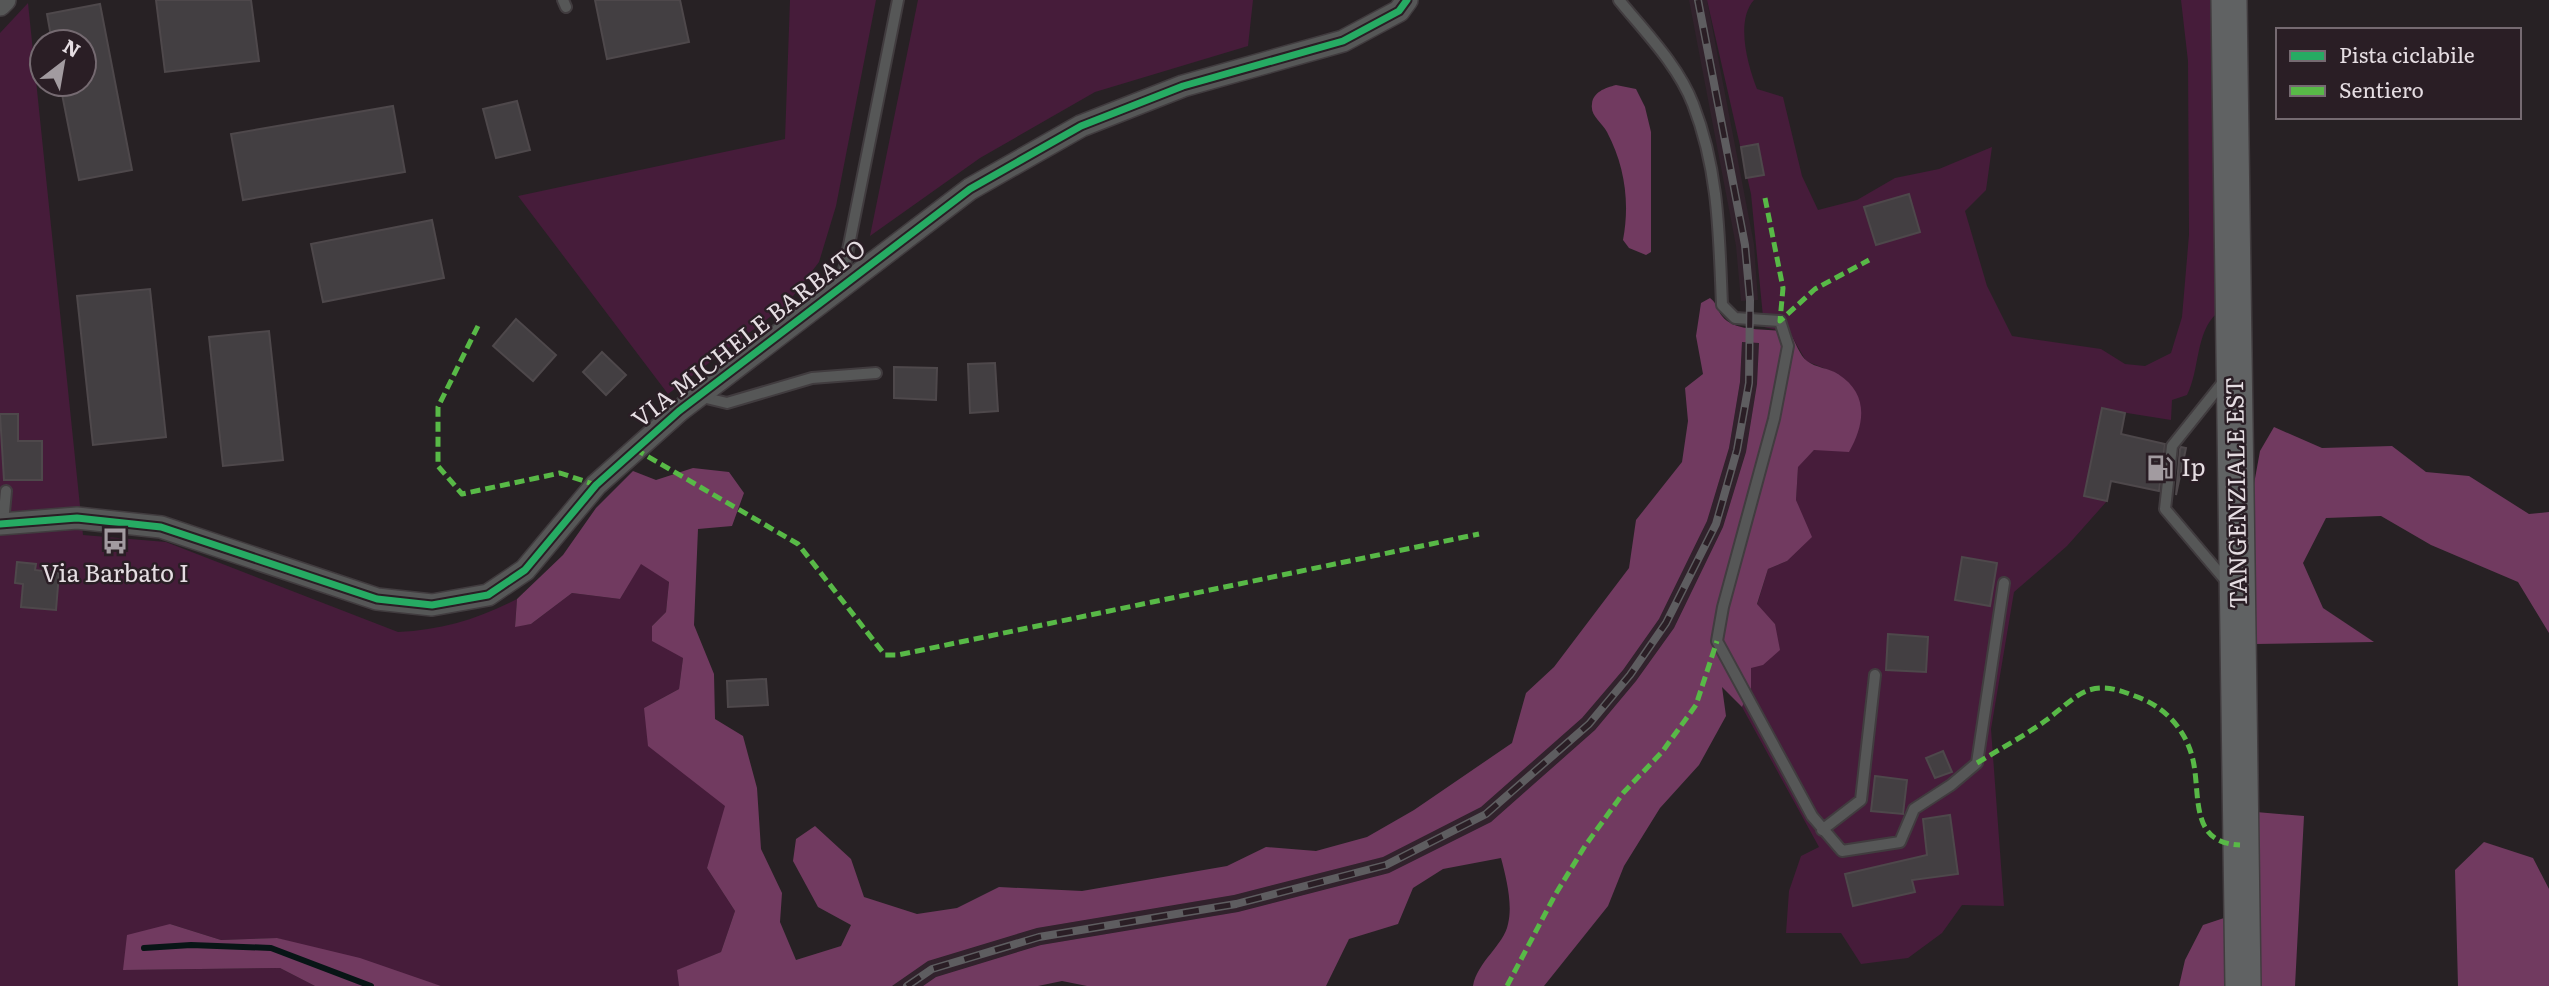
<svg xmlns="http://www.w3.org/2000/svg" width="2549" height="986" viewBox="0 0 2549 986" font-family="Literata,serif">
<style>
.built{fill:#31222c}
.green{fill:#461c3a}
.forest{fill:#713a60}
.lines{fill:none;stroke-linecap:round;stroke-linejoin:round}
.stream{stroke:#081516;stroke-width:6}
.building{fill:#433f42;stroke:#4e484b;stroke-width:2}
.lane-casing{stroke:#413c3f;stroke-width:14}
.street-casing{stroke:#413c3f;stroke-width:24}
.primary-casing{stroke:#413c3f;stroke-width:38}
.lane{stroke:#565757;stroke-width:10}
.street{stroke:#565757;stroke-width:21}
.primary{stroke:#606263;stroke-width:35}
.rail-casing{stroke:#5e5d60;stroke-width:8}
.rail{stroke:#2a1e25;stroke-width:5;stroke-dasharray:16;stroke-linecap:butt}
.quiet{stroke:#58b947;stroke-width:5;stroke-dasharray:10 5;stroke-linecap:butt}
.cycleway-casing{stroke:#2a1e25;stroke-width:11}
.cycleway{stroke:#26ab63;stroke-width:7}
.labels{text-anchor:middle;stroke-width:5;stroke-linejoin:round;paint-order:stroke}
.street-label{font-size:24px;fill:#e5dde2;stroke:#2a1e25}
.poi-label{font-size:24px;fill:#e5dde2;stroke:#2a1e25;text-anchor:start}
</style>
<rect width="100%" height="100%" fill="#272124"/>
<path class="built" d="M1689,0H1707L1754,244L1758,300L1741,301L1736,246Z
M1742,342L1759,343L1757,384L1746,452L1723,527L1674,628L1636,681L1595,730L1491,822L1389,873L1238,912L1041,945L936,977L923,986H892L928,961L1037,928L1234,895L1382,857L1481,807L1582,718L1623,670L1659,619L1707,521L1729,448L1740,382Z"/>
<path class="green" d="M790,0H876L836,206L819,262L787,304L668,394L518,196L785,139Z
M918,0H1253L1248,46L1095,92L980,158L870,236Z
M1707,0H1754C1735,21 1748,66 1757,89L1783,97L1802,176L1818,210L1857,200L1895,178L1939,169L1992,147L1986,190L1965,211L1987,286L2012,336L2101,349L2125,364L2145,366L2171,353L2182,317L2189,235L2188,61L2181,0H2212L2217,313C2195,333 2200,370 2187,395L2172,400L2171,420L2102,409L2084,496L2107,501L2067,546L2014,592L1991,729L2004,906L1962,905L1942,933L1908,958L1861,964L1841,933H1786L1789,891L1801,856L1819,847L1742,707L1751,688V667L1775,624L1757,605L1768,569L1787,561L1801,515L1796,500L1798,466L1814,450L1838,374L1806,361L1790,333L1764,327L1751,194Z
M28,3L83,535L166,542L398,632C442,630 478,619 517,599L515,626L531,624L572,593L620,599L641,563L669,582L666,612L652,626L683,658L679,689L644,708L705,788L726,806L707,868L735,911L721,952L678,970L679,986H441L277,938L221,940L170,924L123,970L280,968L315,986H0V33Z"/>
<path class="forest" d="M1616,85L1636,89L1645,107L1651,132V252L1646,255L1629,248L1623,240C1630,203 1625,166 1607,132C1602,122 1590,116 1592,104C1593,92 1605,88 1616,85Z
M1710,298C1717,303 1717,310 1722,316C1736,334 1770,327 1790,333C1795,341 1800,356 1807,361C1816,368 1829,368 1838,374C1869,394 1865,424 1849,452L1814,450L1798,467L1796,500L1812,537L1787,561L1768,569L1757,604L1775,624L1780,650L1763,665L1751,668V688L1742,707L1722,687L1726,716L1699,765L1660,808L1624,866L1608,906L1544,986H1473C1477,962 1504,945 1508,924C1513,904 1506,877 1501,858L1443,869L1413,888L1398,924L1349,939L1326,986H1087L1062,981L1038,986H923L936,977L1041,945L1238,912L1389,873L1491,822L1595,730L1636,681L1674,628L1723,527L1746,452L1757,384L1759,343L1742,342L1740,382L1729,448L1707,521L1659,619L1623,670L1582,718L1481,807L1383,857L1234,895L1037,928L928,961L892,986H679L677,970L721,952L735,911L707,868L725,806L648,746L644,708L679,689L683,658L652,641V626L666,612L669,582L641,564L620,599L572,593L531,624L515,627L517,599L563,555L596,508L633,471L656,480L693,468L729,472L744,493L732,526L698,529L694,625L714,674L715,719L743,736L757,788L761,849L782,893L780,922L796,960L841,946L851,925L818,907L793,861L796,839L815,826L851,859L864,897L917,914L957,908L999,887L1082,891L1227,866L1266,847L1316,851L1367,837L1414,810L1512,743L1526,693L1554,667L1629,568L1636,520L1682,462L1688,421L1685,388L1703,374L1696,336L1701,303Z
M2274,427L2322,448L2392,446L2426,472L2469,476L2529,514L2549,512V633L2518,582L2431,545L2381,516L2326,518L2303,563L2323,608L2374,642L2255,644L2254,484L2260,451Z
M2256,812L2304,816L2295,986H2255Z
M2484,842L2533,858L2549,889V986H2458L2455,870Z
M2230,916L2231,986H2179L2185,960L2203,925Z
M170,924L221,940L277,938L360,958L441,986H315L280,968L123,970L127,935Z"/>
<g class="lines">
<path class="stream" d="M144,948L191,945L271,948L371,986"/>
</g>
<path class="building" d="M156,0H251L259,61L165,72Z
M595,0H680L689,42L607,59Z
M100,4L132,170L79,180L60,84H84V42H52L47,14Z
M517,101L530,150L496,158L483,109Z
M393,106L405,172L243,200L231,134Z
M1758,144L1764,175L1746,178L1741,147Z
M1909,194L1920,232L1876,245L1864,207Z
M432,220L444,278L323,302L311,244Z
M150,289L166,437L93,445L77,296Z
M516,319L556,355L533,381L493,346Z
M269,331L283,460L223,466L209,337Z
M602,352L626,375L606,395L583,372Z
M995,363L998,411L970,413L968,364Z
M894,367L937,368L936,400L894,398Z
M2102,408L2125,413L2121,434L2165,444L2159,491L2111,481L2107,501L2084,496Z
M0,414H18V441H42V480H4Z
M2181,447L2186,448L2176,495L2180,449Z
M1962,557L1997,563L1990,606L1955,600Z
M17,562L36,564L35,570L59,573L56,610L21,607L23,584L15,583Z
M1888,634L1928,637L1926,672L1886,670Z
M766,679L768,705L728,707L727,681Z
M1943,751L1952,772L1935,778L1926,758Z
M1875,776L1907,780L1903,814L1871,811Z
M1950,815L1958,874L1912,880L1915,892L1853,906L1845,874L1927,855L1923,819Z"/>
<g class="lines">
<g class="lane-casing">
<path id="lane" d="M563,0L566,7
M1619,0C1645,32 1678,65 1693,104C1719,171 1719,235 1722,305L1735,318L1780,321L1788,346L1774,419L1723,607L1717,641L1812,816L1842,851L1900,842L1914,809L1951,785L1977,763L2004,583
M841,285L898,0
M2224,381L2172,446L2165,509L2227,582
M698,396L727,403L812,378L876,373
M3,523L6,491
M1822,830L1861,800L1875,675"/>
</g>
<g class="street-casing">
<path id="street" d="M0,5L5,0
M0,524L77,518L161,527L377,599L432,605L488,595L525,570L596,485L679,411L970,189L1081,126L1183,86L1343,41L1399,11L1407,0"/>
</g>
<g class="primary-casing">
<path id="primary" d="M2229,0L2243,986"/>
</g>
<use href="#lane" class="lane"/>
<use href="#street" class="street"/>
<use href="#primary" class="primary"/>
<g class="rail-casing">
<path id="rail" d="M907,986L932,969L1039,937L1236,904L1386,865L1486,814L1589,724L1630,675L1666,623L1716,524L1737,450L1749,383L1750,300L1745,245L1698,0"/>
</g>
<use href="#rail" class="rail"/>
<path class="quiet" d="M1765,198L1783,288L1780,321L1815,289L1869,260
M478,326L438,407V466L462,494L560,473L596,485
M635,449L798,544L885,655H898L1479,534
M1977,763C2000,749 2024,736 2045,721C2058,712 2074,695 2089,690C2106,685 2119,690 2135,696C2164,706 2186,729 2193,760C2201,796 2189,843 2240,845
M1507,986L1555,895L1585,846L1624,792L1662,752L1696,705L1717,641"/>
<g class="cycleway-casing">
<path id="cycleway" d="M0,524L77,518L161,527L377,599L432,605L488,595L525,570L596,485L679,411L970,189L1081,126L1183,86L1343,41L1399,11L1407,0"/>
</g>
<use href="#cycleway" class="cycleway"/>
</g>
<defs>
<g id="fuel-bare" transform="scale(2.1)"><path d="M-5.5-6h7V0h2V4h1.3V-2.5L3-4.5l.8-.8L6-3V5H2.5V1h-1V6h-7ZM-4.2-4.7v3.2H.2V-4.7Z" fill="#a29ba0" stroke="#2a1e25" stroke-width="2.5" paint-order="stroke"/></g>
<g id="bus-bare" transform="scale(2.1)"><path d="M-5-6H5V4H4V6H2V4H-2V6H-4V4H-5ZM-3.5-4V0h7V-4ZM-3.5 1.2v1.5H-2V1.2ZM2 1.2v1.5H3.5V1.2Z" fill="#a29ba0" stroke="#2a1e25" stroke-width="2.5" paint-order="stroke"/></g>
</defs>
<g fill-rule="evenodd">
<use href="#fuel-bare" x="2160" y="468"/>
<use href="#bus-bare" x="115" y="541"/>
</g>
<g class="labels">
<g class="street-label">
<text transform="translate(749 334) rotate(-38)" y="8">VIA MICHELE BARBATO</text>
<text transform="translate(2237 493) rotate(-91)" y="8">TANGENZIALE EST</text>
</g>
<g class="poi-label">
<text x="2181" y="476">Ip</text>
<text x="115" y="582" text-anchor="middle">Via Barbato I</text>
</g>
</g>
<rect x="2276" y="28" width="245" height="91" fill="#2a1e25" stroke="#756a71" stroke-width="2"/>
<rect x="2290" y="51" width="35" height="10" fill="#26ab63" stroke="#756a71" stroke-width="2"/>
<text x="2339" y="63" font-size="21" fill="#e5dde2">Pista ciclabile</text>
<rect x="2290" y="86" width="35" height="10" fill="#58b947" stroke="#756a71" stroke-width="2"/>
<text x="2339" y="98" font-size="21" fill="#e5dde2">Sentiero</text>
<g transform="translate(63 63) rotate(31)"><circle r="33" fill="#2a1e25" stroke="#756a71" stroke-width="2"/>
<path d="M0-5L12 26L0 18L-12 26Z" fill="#a29ba0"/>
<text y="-10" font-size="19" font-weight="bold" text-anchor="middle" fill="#e5dde2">N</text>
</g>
</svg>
